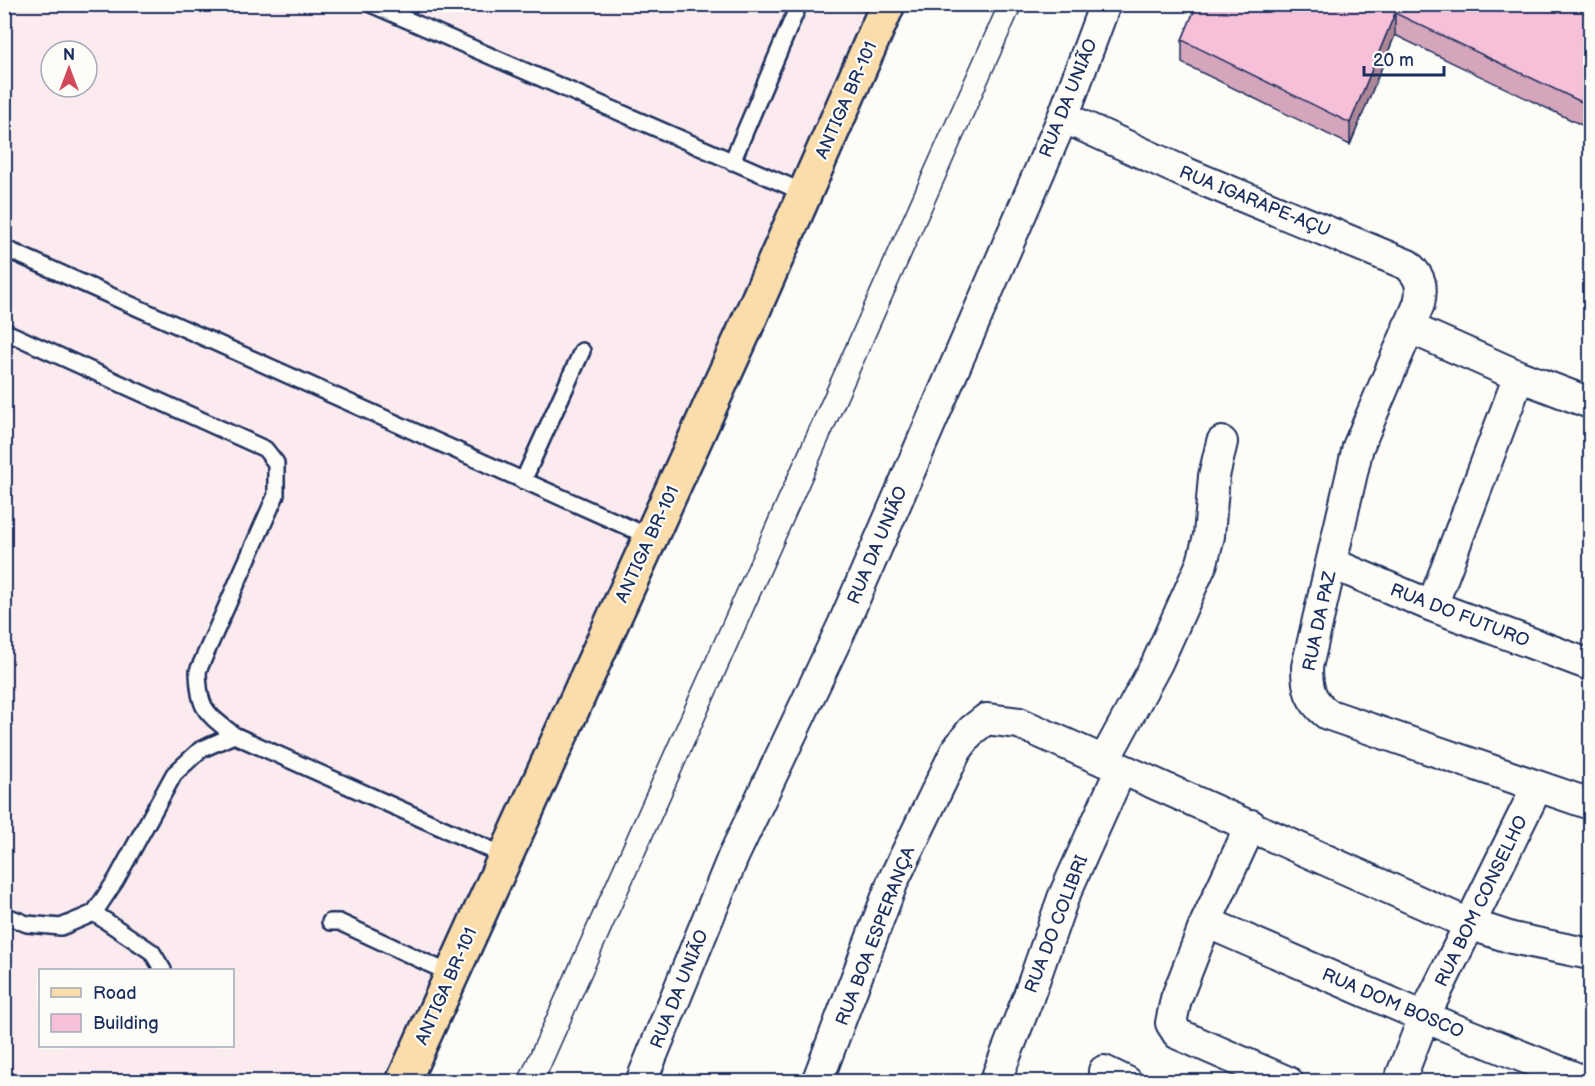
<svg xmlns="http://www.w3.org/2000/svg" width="1595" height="1086" viewBox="0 0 1595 1086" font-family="'Balsamiq Sans',sans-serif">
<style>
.built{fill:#fbeaee;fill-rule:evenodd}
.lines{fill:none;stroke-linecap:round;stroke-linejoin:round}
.lane-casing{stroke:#1b2f5e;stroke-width:20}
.street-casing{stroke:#1b2f5e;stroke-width:34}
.primary-casing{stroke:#1b2f5e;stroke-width:38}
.lane{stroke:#fdfcf7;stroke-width:15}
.street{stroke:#fdfcf7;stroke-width:30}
.primary{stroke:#fbddab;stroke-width:33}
.tram{stroke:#1b2f5e;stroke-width:1.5}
.wall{fill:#d4a5bb;stroke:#1b2f5e;stroke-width:1.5}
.shaded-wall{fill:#ad8698;stroke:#1b2f5e;stroke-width:1.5}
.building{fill:#f7c0d9;stroke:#1b2f5e;stroke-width:1.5}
.labels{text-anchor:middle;stroke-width:4.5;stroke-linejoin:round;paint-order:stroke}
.street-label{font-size:18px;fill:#1b2f5e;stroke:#fdfcf7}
</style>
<rect width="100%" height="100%" fill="#fdfcf7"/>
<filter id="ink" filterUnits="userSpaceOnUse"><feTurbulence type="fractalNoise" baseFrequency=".0167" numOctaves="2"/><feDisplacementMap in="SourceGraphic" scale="12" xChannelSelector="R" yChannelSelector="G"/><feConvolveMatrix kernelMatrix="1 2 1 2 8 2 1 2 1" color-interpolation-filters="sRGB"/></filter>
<g filter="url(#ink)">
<path class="built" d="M5,5H877L408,1081L5,1082ZM51,51H87V87H51ZM40,970H232V1046H40Z"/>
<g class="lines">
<g class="lane-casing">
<path id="lane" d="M371,4L805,193
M732,162L799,4
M4,248L650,537
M4,331L265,449L276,463V495L198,671C199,710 205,712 234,735
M523,481L582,351
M94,913L152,952L163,970
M4,915L27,924L61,927L94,913L116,880L174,774L200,750L234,735L505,856
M330,922H339L451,974"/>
</g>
<g class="street-casing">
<path id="street" d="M1063,117L1186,173L1408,265C1421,278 1423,286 1419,304L1358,447L1307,667C1307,689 1310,700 1327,714L1590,804
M1408,327L1519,376L1590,403
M1331,563L1432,606L1590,665
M1432,606L1519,376
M1104,761L1157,663L1202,563L1209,536L1214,476L1222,442
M1251,825L1206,922L1176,999L1171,1023L1178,1034L1288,1082
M1206,922L1424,1017L1581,1080
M1104,1071L1127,1082
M641,1082L733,857L843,625L1063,117L1105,4
M817,1082L893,881L956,751L972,730L986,719L1019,723L1469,924L1512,938L1590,954
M995,1082L1028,998L1063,898L1121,769
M1399,1082L1424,1017L1537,787"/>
</g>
<g class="primary-casing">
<path id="primary" d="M403,1082L742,336L888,4"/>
</g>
<use href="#lane" class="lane"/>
<use href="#street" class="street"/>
<use href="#primary" class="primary"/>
<path class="tram" d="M517,1082L998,4
M544,1082L1023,4"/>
</g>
<path class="wall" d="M1197,4H1590V129L1395,35L1350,145L1182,63V40Z"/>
<path class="shaded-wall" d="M1395,13V35L1350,145V123Z"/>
<path class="building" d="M1197,4H1590V106L1395,13L1350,123L1182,40Z"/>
</g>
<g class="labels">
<g class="street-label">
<text transform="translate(1068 98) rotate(-68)" y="6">RUA DA UNIÃO</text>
<text transform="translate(846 100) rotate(-66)" y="6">ANTIGA BR-101</text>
<text transform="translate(1255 201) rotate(22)" y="6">RUA IGARAPE-AÇU</text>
<text transform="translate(647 544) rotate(-65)" y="6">ANTIGA BR-101</text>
<text transform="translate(877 545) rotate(-67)" y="6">RUA DA UNIÃO</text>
<text transform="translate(1460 615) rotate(21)" y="6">RUA DO FUTURO</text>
<text transform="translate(1319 621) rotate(-78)" y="6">RUA DA PAZ</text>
<text transform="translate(1481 901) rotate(-64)" y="6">RUA BOM CONSELHO</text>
<text transform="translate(1056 924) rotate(-69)" y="6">RUA DO COLIBRI</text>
<text transform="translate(875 936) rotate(-69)" y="6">RUA BOA ESPERANÇA</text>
<text transform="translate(446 986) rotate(-66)" y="6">ANTIGA BR-101</text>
<text transform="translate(679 989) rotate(-68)" y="6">RUA DA UNIÃO</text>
<text transform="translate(1393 1003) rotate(23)" y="6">RUA DOM BOSCO</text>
</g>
</g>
<rect width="1595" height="1086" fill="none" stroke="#fdfcf7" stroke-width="24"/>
<rect x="12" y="12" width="1571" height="1062" fill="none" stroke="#1b2f5e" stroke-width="2" filter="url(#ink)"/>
<rect x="39" y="969" width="195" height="78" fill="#fdfcf7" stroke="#a3aaba" stroke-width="1.5"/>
<rect x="51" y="988" width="30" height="9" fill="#fbddab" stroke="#a3aaba" stroke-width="1.5"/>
<text x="93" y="999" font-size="18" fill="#1b2f5e">Road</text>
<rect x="51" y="1014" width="30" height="18" fill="#f7c0d9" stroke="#a3aaba" stroke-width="1.5"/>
<text x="93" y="1029" font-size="18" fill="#1b2f5e">Building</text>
<g transform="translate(69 69)"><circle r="28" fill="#fdfcf7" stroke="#a3aaba" stroke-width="1.5"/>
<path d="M0-4.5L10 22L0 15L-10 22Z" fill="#d1495b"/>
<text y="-9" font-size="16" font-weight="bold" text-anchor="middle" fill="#1b2f5e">N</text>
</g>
<path d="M1364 66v9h80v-9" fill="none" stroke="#1b2f5e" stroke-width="3"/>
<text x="1373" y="66" font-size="18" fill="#1b2f5e" stroke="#fdfcf7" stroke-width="4.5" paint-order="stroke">20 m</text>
</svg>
